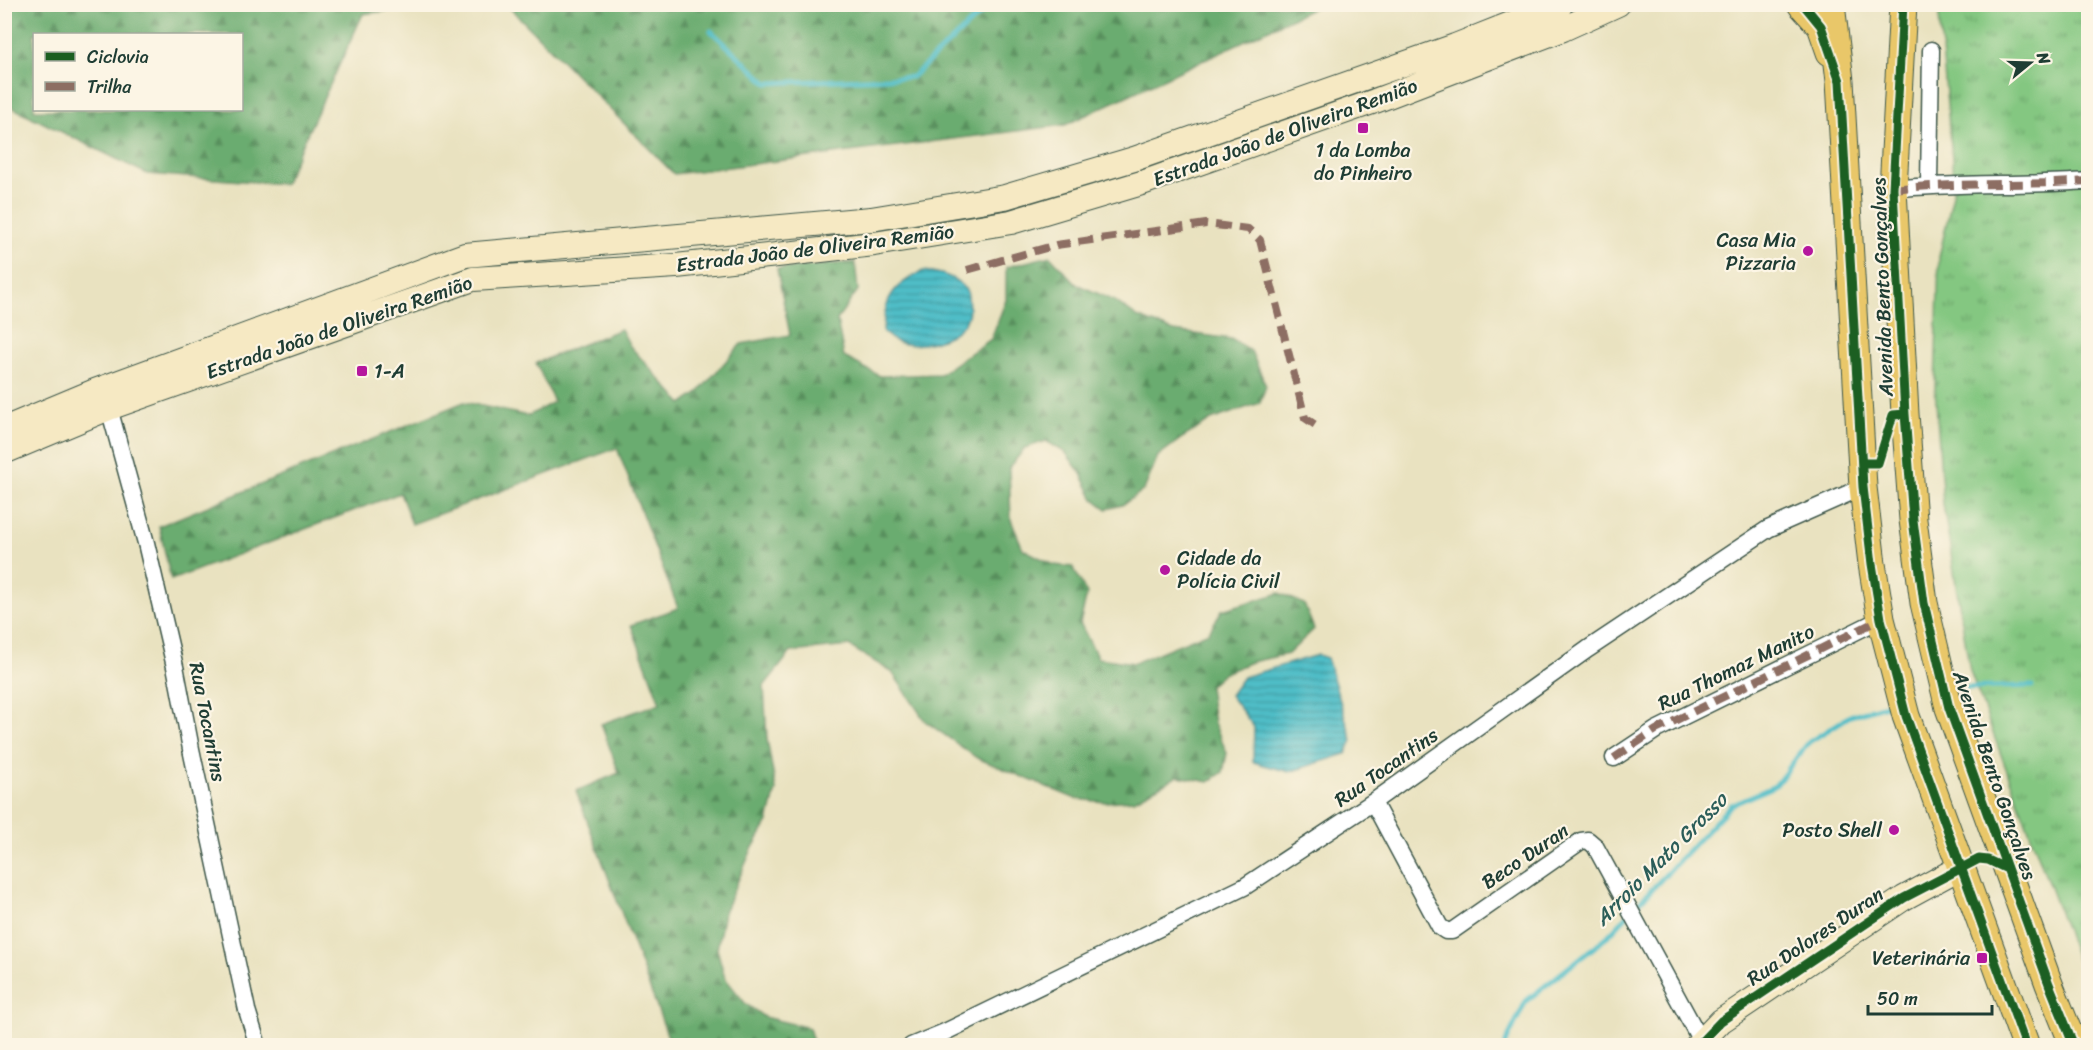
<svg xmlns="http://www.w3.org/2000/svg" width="2093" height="1050" viewBox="0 0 2093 1050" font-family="Sriracha,sans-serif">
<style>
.grass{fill:url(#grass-tufts);stroke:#52825a;stroke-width:1.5}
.forest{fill:url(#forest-firs);stroke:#457452;stroke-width:1.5;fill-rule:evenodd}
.water{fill:url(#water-rules);stroke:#377d7e;stroke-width:1.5}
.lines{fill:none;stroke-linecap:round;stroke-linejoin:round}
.stream{stroke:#4fbdc7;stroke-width:5}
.street-casing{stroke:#3d5649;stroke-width:19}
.secondary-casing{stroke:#3d5649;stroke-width:26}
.primary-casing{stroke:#3d5649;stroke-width:29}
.street{stroke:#fff;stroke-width:16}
.secondary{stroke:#f6e9c3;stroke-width:24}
.primary{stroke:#e9c769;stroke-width:27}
.quiet{stroke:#8d6e63;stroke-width:8;stroke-dasharray:15 8;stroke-linecap:butt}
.cycleway-casing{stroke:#fcf5e5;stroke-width:13}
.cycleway{stroke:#1b5e20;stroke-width:9}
.poi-dot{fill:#b5179e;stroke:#fcf5e5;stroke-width:2}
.labels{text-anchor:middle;stroke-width:4.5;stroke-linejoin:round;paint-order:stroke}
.street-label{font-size:20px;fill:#1f3d34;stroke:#fcf5e5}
.poi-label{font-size:20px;fill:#1f3d34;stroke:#fcf5e5;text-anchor:end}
.water-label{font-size:21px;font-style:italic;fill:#2b5d59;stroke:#fcf5e5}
</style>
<defs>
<pattern id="grass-tufts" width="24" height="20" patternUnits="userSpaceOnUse" patternTransform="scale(1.5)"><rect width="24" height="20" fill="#84c781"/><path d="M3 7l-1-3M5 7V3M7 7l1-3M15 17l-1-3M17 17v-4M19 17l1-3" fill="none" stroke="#6ba36a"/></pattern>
<pattern id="forest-firs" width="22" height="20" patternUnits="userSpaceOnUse" patternTransform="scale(1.5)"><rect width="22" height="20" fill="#6bac6f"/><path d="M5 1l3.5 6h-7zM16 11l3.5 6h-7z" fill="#578d5c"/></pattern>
<pattern id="water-rules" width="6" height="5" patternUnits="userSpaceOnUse" patternTransform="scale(1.5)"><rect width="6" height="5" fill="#4fbdc7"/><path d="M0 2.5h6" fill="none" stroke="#419ba2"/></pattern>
</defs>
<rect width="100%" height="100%" fill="#fcf5e5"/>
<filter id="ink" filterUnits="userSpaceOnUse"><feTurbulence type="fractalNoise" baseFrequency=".0167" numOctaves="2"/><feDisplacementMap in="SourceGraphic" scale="12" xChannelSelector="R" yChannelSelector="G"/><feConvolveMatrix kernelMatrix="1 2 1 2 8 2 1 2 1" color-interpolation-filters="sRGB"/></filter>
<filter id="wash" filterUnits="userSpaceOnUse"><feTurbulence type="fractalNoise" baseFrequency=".008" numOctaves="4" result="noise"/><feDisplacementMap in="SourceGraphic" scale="24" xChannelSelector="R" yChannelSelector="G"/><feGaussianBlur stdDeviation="1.35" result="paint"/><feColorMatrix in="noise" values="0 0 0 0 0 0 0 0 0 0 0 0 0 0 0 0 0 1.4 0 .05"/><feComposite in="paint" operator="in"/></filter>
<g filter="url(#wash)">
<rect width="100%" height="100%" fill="#e9e2c0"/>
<path class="grass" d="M1938,5H2088V990L1970,671L1943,504L1935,387L1939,257L1953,194L1952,158Z"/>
<path class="forest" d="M4,5L5,4L434,5L363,14L284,184L147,174L5,104ZM34,34H242V110H34Z
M507,5H1320L1065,125L674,174Z
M1050,256L1076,284L1115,301L1137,317L1174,331L1231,339L1251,351L1266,386L1260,403L1211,420L1182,438L1158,456L1144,490L1122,505L1107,509L1094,499L1080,472L1066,453L1046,441L1025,448L1009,468L1011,520L1023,549L1054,565L1073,567L1087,594L1080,623L1098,658L1134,663L1209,632L1222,610L1280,593L1304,604L1314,629L1288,654L1251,662L1222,674L1209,687L1214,723L1227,753L1223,772L1209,782L1178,776L1134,800L1105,802L1076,799L977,758L925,721L892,672L849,646L791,652L764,686L767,739L776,790L768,822L752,849L724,912L717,949L725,978L745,1003L764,1017L809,1028L814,1045H671L576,791L619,773L601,724L660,703L631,625L678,608L617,448L412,524L400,493L171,580L159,526L464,402L528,416L554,402L536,363L621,329L630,346L682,404L696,395L741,344L790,335L777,269L855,262L858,290L837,320L844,357L880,376L940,374L991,339L1006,300V267Z"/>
<path class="water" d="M923,271C938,272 959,277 967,292C969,296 968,303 969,306C969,312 968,319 964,324C949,341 917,350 895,341C891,339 887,335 883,332C884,298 892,286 923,271Z
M1318,655L1327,658L1352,740L1346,754L1289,772L1253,762L1254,727L1230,695L1243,677Z"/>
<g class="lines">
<path class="stream" d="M711,31L767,83L912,77L991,4
M1963,688L2032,686
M1504,1046L1526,1001L1607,937L1731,805L1775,786L1809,742L1850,716L1892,703"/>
</g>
</g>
<g filter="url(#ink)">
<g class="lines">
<g class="street-casing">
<path id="street" d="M1929,185L1931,50
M1893,189C1958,182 2023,186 2088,181
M109,408L146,543L176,671L191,749L247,1010L258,1046
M1614,758L1656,730L1881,619
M1373,802L1440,927L1446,931H1452L1581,841L1588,840L1595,846L1701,1041
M911,1046L945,1032L1244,887L1373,802L1588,649L1768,529L1863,487"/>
</g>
<g class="secondary-casing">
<path id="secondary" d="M4,429L95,391L465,255L871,219L1005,197L1134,159L1455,46L1561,4
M4,452L109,408L473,279L676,266L777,255L874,244L1011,222L1145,182L1375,101L1563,29L1618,4
M1697,1046L1721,1021L1904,898L1961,867"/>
</g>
<g class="primary-casing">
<path id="primary" d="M1801,4L1821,26L1830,52
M1831,4L1840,81L1863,487L1872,564L1881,619L1906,716L2026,1046
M1903,4L1893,189L1905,414L1913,520L1924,603L1949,708L2049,984L2074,1046"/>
</g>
<use href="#street" class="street"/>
<use href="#secondary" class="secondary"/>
<use href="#primary" class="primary"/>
<path class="quiet" d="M1893,189C1958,182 2023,186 2088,181
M967,270L1056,245L1206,224L1248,229L1260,240L1305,418L1317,426
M1614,758L1656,730L1881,619"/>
<g class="cycleway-casing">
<path id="cycleway" d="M1803,4L1821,26L1840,81L1863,487L1872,564L1881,619L1906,716L2026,1046
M1903,4L1893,189L1905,414L1913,520L1924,603L1949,708L2049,984L2074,1046
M1862,463H1878L1893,415L1905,414
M1697,1046L1721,1021L1904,898L1979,859L1988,860L2007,869"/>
</g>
<use href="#cycleway" class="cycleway"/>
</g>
</g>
<g class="poi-dot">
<rect x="1357" y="122" width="12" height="12" rx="3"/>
<circle cx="1808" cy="251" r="6"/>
<rect x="356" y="365" width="12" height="12" rx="3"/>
<circle cx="1165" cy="570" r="6"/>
<circle cx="1894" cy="830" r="6"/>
<rect x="1976" y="952" width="12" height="12" rx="3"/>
</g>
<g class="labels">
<g class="street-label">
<text transform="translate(1285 132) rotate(-20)" y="7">Estrada João de Oliveira Remião</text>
<text transform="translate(815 248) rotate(-7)" y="7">Estrada João de Oliveira Remião</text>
<text transform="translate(1882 287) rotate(-92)" y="7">Avenida Bento Gonçalves</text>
<text transform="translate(339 327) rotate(-19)" y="7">Estrada João de Oliveira Remião</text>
<text transform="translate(1736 667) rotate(-26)" y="7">Rua Thomaz Manito</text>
<text transform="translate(208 722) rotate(79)" y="7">Rua Tocantins</text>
<text transform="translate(1386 767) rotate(-35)" y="7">Rua Tocantins</text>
<text transform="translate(1995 775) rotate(71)" y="7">Avenida Bento Gonçalves</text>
<text transform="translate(1525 856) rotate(-34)" y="7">Beco Duran</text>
<text transform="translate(1815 936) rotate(-34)" y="7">Rua Dolores Duran</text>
</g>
<g class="poi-label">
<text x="1363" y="157" text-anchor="middle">1 da Lomba<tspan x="1363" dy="23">do Pinheiro</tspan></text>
<text x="1796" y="247">Casa Mia<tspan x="1796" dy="23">Pizzaria</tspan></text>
<text x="374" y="378" text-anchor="start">1-A</text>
<text x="1177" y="565" text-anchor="start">Cidade da<tspan x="1177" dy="23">Polícia Civil</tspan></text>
<text x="1882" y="837">Posto Shell</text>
<text x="1970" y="965">Veterinária</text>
</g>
<g class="water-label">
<text transform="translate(1661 859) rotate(-45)" y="7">Arroio Mato Grosso</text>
</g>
</g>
<rect width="2093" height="1050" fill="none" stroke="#fcf5e5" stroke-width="24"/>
<rect x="33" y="33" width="210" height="78" fill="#fcf5e5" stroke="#a4ab9e" stroke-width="1.5"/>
<rect x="45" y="52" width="30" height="9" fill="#1b5e20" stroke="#a4ab9e" stroke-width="1.5"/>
<text x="87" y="63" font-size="18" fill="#1f3d34">Ciclovia</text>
<rect x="45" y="82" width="30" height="9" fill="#8d6e63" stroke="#a4ab9e" stroke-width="1.5"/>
<text x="87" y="93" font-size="18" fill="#1f3d34">Trilha</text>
<g transform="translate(2030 63) rotate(71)" stroke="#fcf5e5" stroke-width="4.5" paint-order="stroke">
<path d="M0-4.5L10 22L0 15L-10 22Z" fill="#1f3d34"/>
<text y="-9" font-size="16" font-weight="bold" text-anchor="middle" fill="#1f3d34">N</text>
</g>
<path d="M1868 1005v9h124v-9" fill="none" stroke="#1f3d34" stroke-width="3"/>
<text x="1877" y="1005" font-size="18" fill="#1f3d34" stroke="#fcf5e5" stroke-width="4.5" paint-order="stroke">50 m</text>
</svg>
